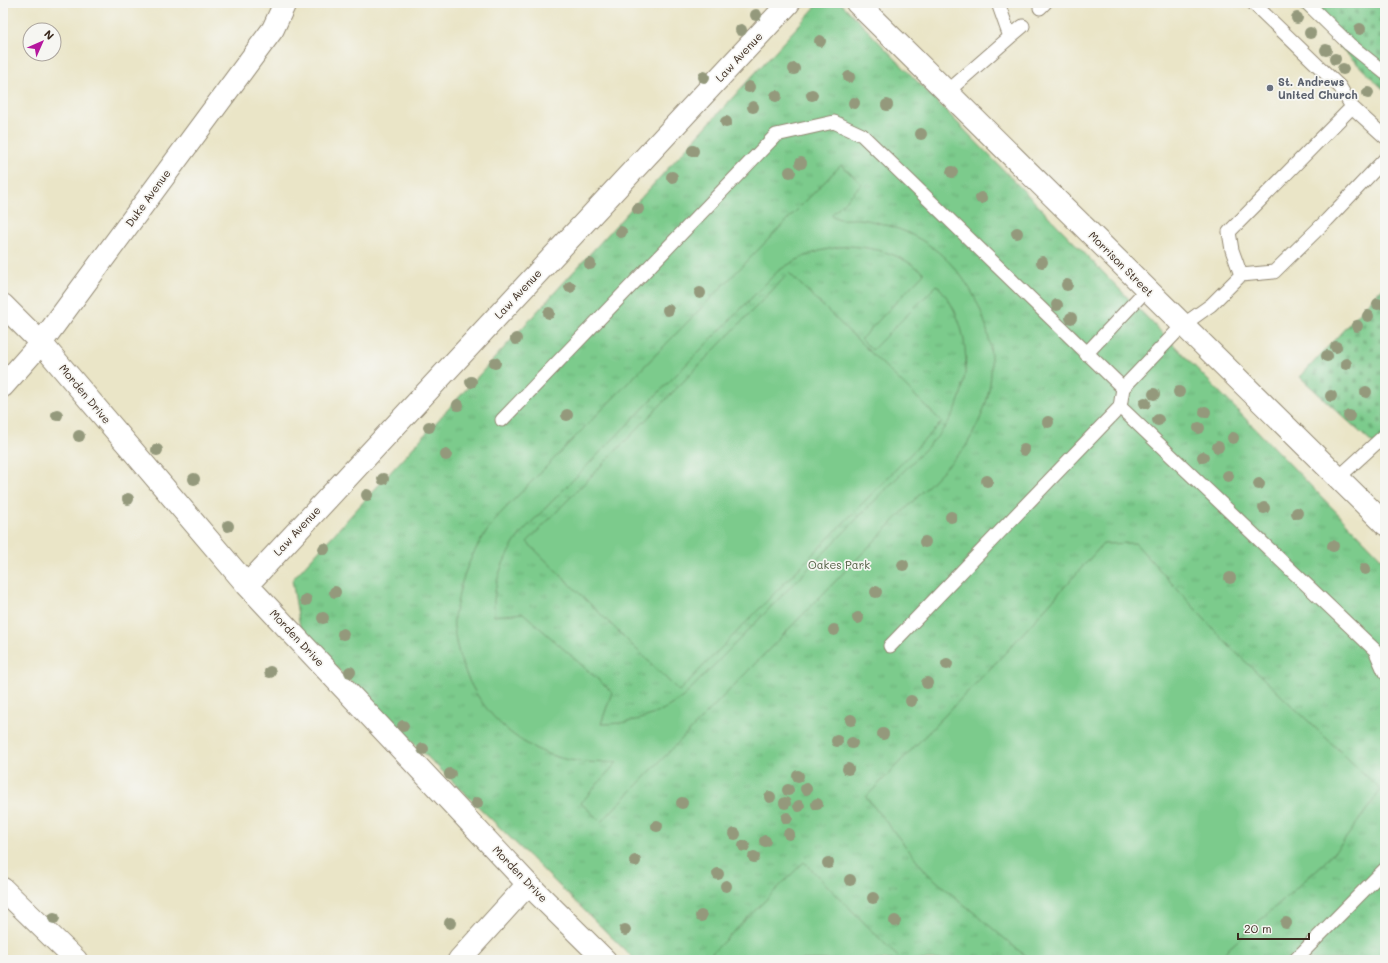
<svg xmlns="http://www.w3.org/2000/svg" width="1388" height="963" viewBox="0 0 1388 963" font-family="Mali,sans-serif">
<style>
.cemetery{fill:url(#cemetery-stones);stroke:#5c7a55}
.park{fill:url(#park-tufts);stroke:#5c7a55}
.garden{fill:#7ccb8c;stroke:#5c7a55;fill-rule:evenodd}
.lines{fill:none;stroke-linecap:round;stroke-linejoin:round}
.lane-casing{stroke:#928872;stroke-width:15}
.street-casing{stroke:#928872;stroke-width:24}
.secondary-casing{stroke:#928872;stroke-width:24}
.lane{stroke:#fff;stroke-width:13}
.street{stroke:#fff;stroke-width:22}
.secondary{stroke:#fff;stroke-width:22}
.tree{fill:#94997c}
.worship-dot{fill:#6b7280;stroke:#f6f6f2;stroke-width:1.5}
.labels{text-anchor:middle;stroke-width:3.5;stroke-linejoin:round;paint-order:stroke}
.street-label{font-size:11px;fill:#3b2a1e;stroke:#f6f6f2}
.worship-label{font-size:11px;font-weight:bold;fill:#5b616d;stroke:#f6f6f2;text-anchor:start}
.park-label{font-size:11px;fill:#4e5a3f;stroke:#f6f6f2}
</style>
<defs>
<pattern id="cemetery-stones" width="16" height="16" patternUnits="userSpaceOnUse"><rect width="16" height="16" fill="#7ccb8c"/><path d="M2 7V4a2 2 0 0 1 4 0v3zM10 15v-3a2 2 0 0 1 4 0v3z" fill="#6cae78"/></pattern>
<pattern id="park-tufts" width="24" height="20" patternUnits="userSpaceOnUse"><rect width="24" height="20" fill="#7ccb8c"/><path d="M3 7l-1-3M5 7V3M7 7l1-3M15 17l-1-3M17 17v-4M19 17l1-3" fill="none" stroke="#6cae78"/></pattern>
</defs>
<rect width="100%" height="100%" fill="#f6f6f2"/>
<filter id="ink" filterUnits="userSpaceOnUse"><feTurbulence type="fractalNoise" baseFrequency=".025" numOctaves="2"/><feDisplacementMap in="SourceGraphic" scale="8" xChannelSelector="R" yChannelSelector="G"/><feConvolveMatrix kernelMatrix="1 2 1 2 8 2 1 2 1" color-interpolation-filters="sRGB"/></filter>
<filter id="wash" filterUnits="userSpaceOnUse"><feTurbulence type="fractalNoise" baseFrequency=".012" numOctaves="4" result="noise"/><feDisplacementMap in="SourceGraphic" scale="16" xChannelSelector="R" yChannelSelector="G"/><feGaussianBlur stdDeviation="0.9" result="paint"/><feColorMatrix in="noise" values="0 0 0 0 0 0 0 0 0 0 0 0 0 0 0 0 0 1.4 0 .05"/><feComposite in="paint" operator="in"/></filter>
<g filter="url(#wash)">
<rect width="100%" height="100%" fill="#eae5c7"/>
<path class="cemetery" d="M1295,3H1385V91Z
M1385,285V455L1300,377Z"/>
<path class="park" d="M819,3H841L1385,562V960H635L301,633L292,580Z"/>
<path class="garden" d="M841,165L862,184L831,215C840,222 849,218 860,219C874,221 888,225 901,230C964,255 1001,324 989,390C985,412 975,431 964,449L601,822L581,803L617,762C597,763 577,763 557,757C506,742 468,697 457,646C455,637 453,627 454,619C454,614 456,609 457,604C463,568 477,543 499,515ZM849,246C878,248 900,254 924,273L861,339L872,350L937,285C966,316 973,363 958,403C954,416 945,427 937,437L683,697C657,716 633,724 601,724L612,692L523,613L494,616C492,584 503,557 522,532L778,271C803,255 819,249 849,246Z
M789,273L942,422L679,691L527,542Z
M1135,543L1229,646L1381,790L1343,842L1324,863L1216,960H1030L928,874L866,797L1007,651L1103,544Z
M804,862L901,960H705Z"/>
</g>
<g filter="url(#ink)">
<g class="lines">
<g class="lane-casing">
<path id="lane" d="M998,3L1010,37L1023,26
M1253,3L1340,87L1352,107
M1307,3L1349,44L1385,73
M1040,8L1045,3
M947,92L1010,37
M1241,275L1232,250L1229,232L1352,107L1385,137
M1086,354L1147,289
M1120,407L1375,650L1385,673
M502,420L776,135L834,122L862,135L1123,388
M1338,478L1385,435
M890,646L1120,407L1123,388L1183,325L1211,305L1241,275L1274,272L1327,220L1385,159
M1295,960L1385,869"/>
</g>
<g class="street-casing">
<path id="street" d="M3,305L41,343L247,585L528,884L605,960
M3,386L41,343L273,29L285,3
M247,585L789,3
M3,889L76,960
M459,960L528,884"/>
</g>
<g class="secondary-casing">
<path id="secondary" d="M857,3L1385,524"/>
</g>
<use href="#lane" class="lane"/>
<use href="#street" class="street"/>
<use href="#secondary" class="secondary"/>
</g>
<g class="tree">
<circle cx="756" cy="15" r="6"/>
<circle cx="1297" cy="18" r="6"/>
<circle cx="1360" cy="29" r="6"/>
<circle cx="741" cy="30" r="6"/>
<circle cx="1310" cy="33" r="6"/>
<circle cx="820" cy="41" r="6"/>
<circle cx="1326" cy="50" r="6"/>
<circle cx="1335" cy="59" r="6"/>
<circle cx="794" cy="69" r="6"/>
<circle cx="1343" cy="69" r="6"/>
<circle cx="704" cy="77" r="6"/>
<circle cx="849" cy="77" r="6"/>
<circle cx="749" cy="87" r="6"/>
<circle cx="1368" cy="93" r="6"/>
<circle cx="812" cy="95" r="6"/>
<circle cx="776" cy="96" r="6"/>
<circle cx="854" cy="103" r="6"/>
<circle cx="887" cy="105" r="6"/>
<circle cx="753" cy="107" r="6"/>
<circle cx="726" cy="122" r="6"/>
<circle cx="921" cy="134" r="6"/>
<circle cx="693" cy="151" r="6"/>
<circle cx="801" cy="163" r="6"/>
<circle cx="790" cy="172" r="6"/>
<circle cx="952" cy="172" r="6"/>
<circle cx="672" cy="177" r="6"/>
<circle cx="981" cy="198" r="6"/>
<circle cx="638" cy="209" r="6"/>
<circle cx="621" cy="232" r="6"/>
<circle cx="1017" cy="233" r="6"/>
<circle cx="1042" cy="262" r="6"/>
<circle cx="590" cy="264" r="6"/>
<circle cx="1067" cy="285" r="6"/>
<circle cx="570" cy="287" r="6"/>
<circle cx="700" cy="293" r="6"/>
<circle cx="1378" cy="304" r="6"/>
<circle cx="1057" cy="305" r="6"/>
<circle cx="668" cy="310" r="6"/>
<circle cx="549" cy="313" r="6"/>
<circle cx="1368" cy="316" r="6"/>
<circle cx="1071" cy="318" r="6"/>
<circle cx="1357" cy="326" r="6"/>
<circle cx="516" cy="339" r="6"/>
<circle cx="1336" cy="347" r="6"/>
<circle cx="1327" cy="356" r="6"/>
<circle cx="495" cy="363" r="6"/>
<circle cx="1346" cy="364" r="6"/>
<circle cx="471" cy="382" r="6"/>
<circle cx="1179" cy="392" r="6"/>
<circle cx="1366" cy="392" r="6"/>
<circle cx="1154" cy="394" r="6"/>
<circle cx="1331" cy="396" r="6"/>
<circle cx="1145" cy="403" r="6"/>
<circle cx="458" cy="405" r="6"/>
<circle cx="1205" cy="412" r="6"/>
<circle cx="57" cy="415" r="6"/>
<circle cx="567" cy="415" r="6"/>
<circle cx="1349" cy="416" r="6"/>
<circle cx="1158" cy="420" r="6"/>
<circle cx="1048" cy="422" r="6"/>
<circle cx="429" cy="427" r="6"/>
<circle cx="1199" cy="428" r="6"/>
<circle cx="79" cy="436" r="6"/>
<circle cx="1233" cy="438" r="6"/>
<circle cx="1218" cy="447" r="6"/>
<circle cx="157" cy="450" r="6"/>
<circle cx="1024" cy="450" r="6"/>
<circle cx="446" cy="455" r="6"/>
<circle cx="1203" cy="457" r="6"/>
<circle cx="1228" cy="476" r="6"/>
<circle cx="194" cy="479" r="6"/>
<circle cx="383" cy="479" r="6"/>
<circle cx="987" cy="481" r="6"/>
<circle cx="1259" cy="484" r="6"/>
<circle cx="367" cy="495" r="6"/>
<circle cx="128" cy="499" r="6"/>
<circle cx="1264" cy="508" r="6"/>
<circle cx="1297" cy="513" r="6"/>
<circle cx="951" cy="517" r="6"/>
<circle cx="228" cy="526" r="6"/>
<circle cx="925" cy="542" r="6"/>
<circle cx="1333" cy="546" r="6"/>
<circle cx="324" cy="549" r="6"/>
<circle cx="903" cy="565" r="6"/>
<circle cx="1365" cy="569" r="6"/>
<circle cx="1230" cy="578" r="6"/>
<circle cx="335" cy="592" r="6"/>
<circle cx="876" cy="592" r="6"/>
<circle cx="306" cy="600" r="6"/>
<circle cx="323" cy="618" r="6"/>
<circle cx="858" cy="618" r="6"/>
<circle cx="834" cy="630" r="6"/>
<circle cx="343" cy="634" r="6"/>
<circle cx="947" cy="664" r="6"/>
<circle cx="270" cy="672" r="6"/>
<circle cx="350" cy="672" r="6"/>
<circle cx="927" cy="683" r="6"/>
<circle cx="911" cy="701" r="6"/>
<circle cx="851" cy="720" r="6"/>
<circle cx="403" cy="726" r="6"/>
<circle cx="883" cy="734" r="6"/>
<circle cx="837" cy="741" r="6"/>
<circle cx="852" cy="743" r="6"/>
<circle cx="423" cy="749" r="6"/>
<circle cx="848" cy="769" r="6"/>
<circle cx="450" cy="774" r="6"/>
<circle cx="798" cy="776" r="6"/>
<circle cx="806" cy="789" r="6"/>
<circle cx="788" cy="790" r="6"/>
<circle cx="770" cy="797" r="6"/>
<circle cx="477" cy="803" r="6"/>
<circle cx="682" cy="803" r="6"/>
<circle cx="785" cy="803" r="6"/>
<circle cx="817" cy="804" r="6"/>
<circle cx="799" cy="806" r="6"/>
<circle cx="787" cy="818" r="6"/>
<circle cx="657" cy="826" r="6"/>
<circle cx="735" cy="834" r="6"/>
<circle cx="789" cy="834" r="6"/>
<circle cx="765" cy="841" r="6"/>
<circle cx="744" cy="846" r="6"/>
<circle cx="754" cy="857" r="6"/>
<circle cx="635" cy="861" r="6"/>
<circle cx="828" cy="863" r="6"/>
<circle cx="718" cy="874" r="6"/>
<circle cx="850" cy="880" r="6"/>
<circle cx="726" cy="886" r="6"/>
<circle cx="873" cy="898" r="6"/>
<circle cx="701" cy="916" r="6"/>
<circle cx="54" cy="918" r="6"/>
<circle cx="895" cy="921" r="6"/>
<circle cx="450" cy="923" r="6"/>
<circle cx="1286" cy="923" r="6"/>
<circle cx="625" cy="930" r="6"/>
</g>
</g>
<circle class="worship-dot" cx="1270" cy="88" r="4"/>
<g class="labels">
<g class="street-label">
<text transform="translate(739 57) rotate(-47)" y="4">Law Avenue</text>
<text transform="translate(148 198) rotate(-54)" y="4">Duke Avenue</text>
<text transform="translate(1121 264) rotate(45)" y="4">Morrison Street</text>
<text transform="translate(518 294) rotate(-47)" y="4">Law Avenue</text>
<text transform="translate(85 394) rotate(50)" y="4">Morden Drive</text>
<text transform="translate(297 531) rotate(-47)" y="4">Law Avenue</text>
<text transform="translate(297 638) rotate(47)" y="4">Morden Drive</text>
<text transform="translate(520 874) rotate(46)" y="4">Morden Drive</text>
</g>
<g class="worship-label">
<text x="1278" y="86">St. Andrews<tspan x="1278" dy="13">United Church</tspan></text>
</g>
<g class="park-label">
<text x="839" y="569">Oakes Park</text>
</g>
</g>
<rect width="1388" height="963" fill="none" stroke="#f6f6f2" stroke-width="16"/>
<g transform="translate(42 42) rotate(45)"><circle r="19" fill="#f6f6f2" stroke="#aba49d"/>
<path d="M0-3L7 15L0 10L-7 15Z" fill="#b5179e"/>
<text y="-6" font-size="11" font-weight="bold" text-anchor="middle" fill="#3b2a1e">N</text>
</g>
<path d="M1238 933v6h71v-6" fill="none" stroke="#3b2a1e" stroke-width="2"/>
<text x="1244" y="933" font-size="12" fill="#3b2a1e" stroke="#f6f6f2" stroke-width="3" paint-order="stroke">20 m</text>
</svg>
